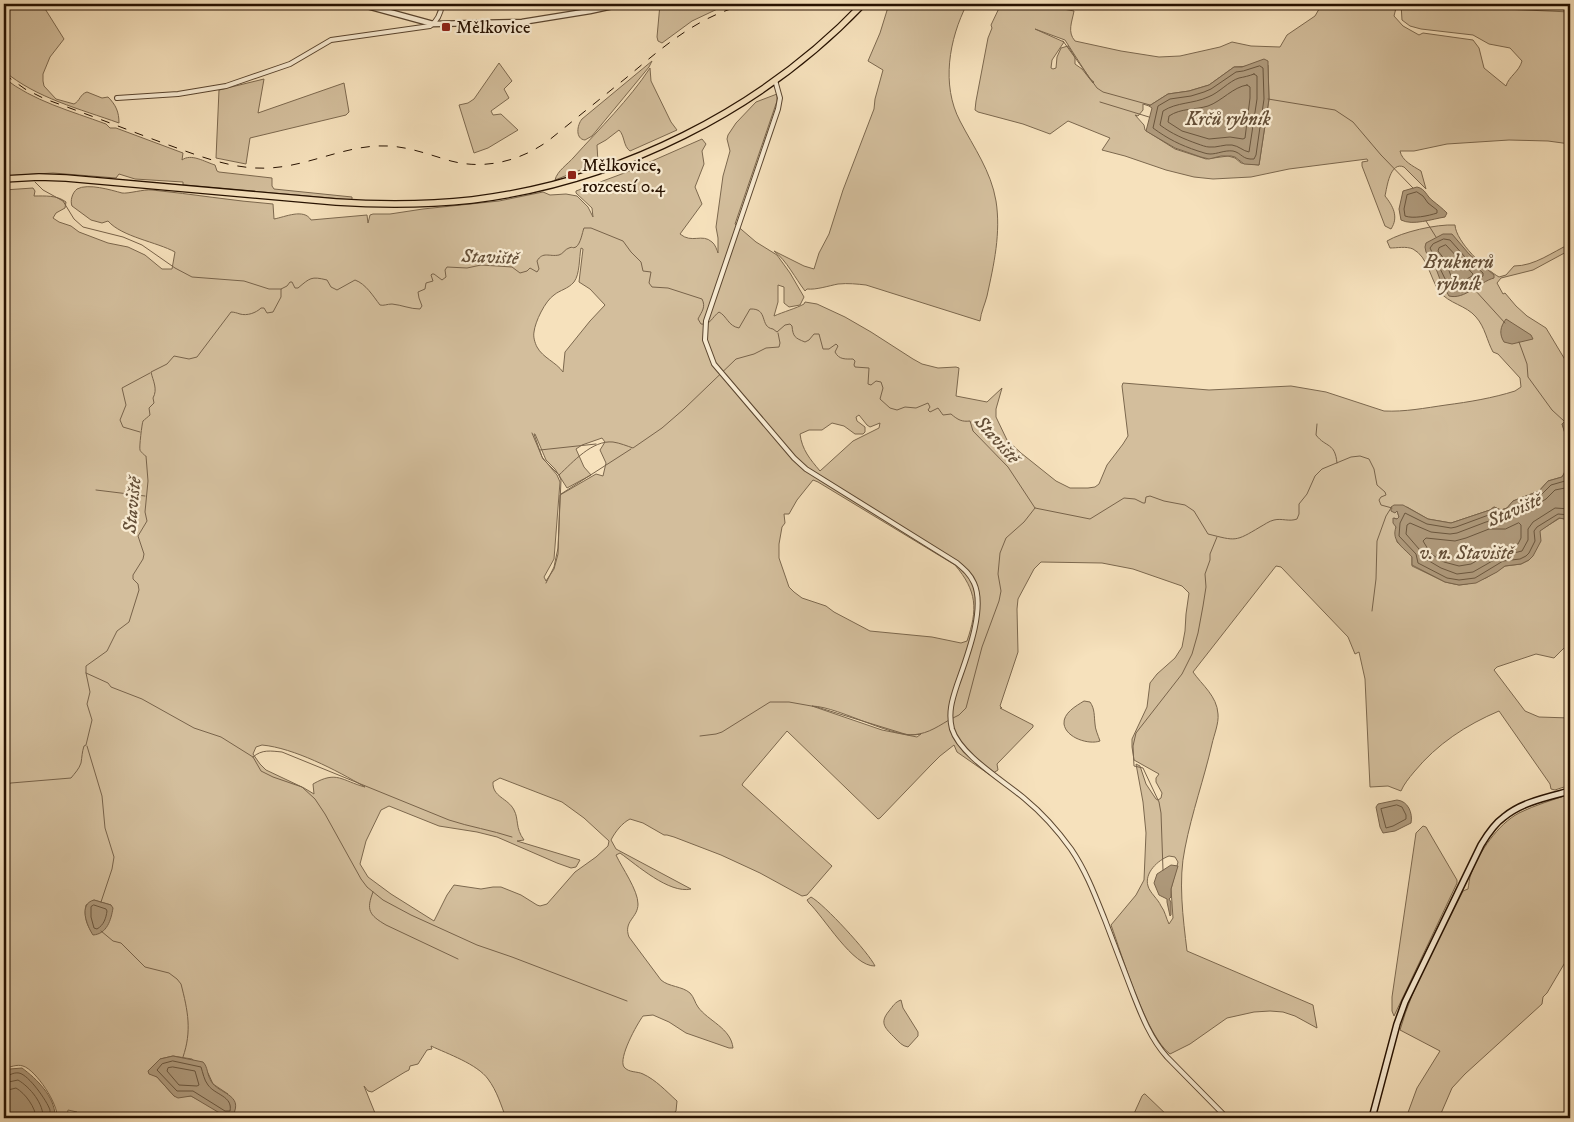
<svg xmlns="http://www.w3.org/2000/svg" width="1574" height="1122" viewBox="0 0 1574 1122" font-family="'IM FELL DW Pica',serif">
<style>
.green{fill:#d3be9c;stroke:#7c684e;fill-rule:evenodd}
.water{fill:#af9a7c;stroke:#78634a}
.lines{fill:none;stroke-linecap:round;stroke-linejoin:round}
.shore{stroke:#6a563e;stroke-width:1}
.stream{stroke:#78634a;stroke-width:1}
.minor-casing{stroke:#5a452f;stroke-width:6}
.tertiary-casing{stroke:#5a452f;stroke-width:7}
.secondary-casing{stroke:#261100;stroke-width:8}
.primary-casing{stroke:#261100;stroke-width:8}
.minor{stroke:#f9ecd3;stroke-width:4}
.tertiary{stroke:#f9ecd3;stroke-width:4.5}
.secondary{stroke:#f9ecd3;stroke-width:5}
.primary{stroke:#f6e1bc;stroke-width:5.5}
.rail{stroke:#261100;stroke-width:1;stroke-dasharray:9 9;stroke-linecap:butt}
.poi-dot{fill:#8f2418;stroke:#f9ecd3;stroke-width:2}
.labels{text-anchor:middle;stroke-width:4.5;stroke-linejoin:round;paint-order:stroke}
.poi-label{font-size:18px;fill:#261100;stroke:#f9ecd3;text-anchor:start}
.water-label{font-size:19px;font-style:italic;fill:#644f38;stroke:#f9ecd3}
</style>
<rect width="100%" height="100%" fill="#f6e1bc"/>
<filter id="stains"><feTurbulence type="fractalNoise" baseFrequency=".004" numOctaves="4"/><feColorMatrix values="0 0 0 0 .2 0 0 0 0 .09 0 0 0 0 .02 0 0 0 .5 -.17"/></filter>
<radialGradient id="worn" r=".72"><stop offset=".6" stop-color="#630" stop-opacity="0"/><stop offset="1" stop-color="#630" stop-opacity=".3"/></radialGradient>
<path class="green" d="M4,4H42L64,39L50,57L43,74V81L44,86L56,99L74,104C80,101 80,94 87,92L102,98L108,97C116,105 119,112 119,123C80,109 36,98 4,71Z
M660,4H728L692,21L662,43L658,41L657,37Z
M889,4H967C949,39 941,85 960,121C974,148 991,171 996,201C1001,233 994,264 987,296C985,304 981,312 980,321L866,285C857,284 848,283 838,284C828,286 816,290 807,289L805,291C795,278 787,261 774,251L804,266L814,269L819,253L829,234L843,190L874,109L875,99L883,70L868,61L880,33Z
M1001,4H1037L1074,11C1072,22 1067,32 1075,41L1121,51L1159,57L1180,56L1220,47L1232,42L1251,46L1280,47L1287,35L1315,16L1322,4H1397L1394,16L1403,26L1419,35L1423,33L1473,40L1479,48L1484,68L1506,86C1509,76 1519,72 1522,61L1510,48L1489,44L1473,35L1421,29L1410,26L1402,20L1401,4H1449L1504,9L1570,12V144L1548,141L1509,140L1447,144L1414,151H1400C1402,161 1413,166 1421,171L1426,189L1404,167C1390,161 1387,187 1385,196C1393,206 1399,217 1391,229L1385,226L1362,166V162L1368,161L1367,159L1289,169L1251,177L1213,179L1194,177L1166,170L1125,156L1102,150L1110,138L1068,121L1050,134L1023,124L978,112L975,110L976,101L988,38L992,28L991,25ZM1035,29L1065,40L1090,79L1094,82L1093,83L1082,69L1075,64V57L1068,46L1061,48L1057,57L1056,68L1053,69L1051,68L1052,60L1064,42ZM1268,65L1269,99L1259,165L1241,163L1235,158L1228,156L1206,159L1175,149L1145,130L1144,125L1135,115L1138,116L1143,110V104L1149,106L1168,94L1189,91L1209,85L1234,67Z
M652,61L649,67L592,136L585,140C575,139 577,125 582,119Z
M499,63L512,81L504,89L509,98L491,111L493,115L501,114L518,130L488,148L474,153L459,105L468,103L474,99Z
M650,68L651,81L671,122L677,130L630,151C623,146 625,136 619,130L606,140L597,145L598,163L555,180C557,171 568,164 574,157C600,128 629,100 650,68Z
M4,78C33,101 71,111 106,124L110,128H116L183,153L182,160C191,153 205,162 215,165L217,171L219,172L272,178V186L274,189L352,197V200L183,185V182L135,179L119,174L116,178L53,173L4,176Z
M264,79L258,113L344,83L349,112L346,115L250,138L246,164L216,158L219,90Z
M777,94V101L735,224L756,242L777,255L790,273L804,297L800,305L789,307L784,303V287L778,285V302L774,316C783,312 797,308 804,304L805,302L817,304L845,317L871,332L913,359L922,364L938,368L956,367L959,368L956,396L987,402L1002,388L996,409V417L1007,440L1021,453L1056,481L1070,488H1088L1095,487L1099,484L1107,465L1123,444L1128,436L1122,386L1123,383L1209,390L1291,386L1326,392L1384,411C1405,412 1425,408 1446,405C1469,402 1493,398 1515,391L1521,387L1520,378L1498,354L1493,352C1487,341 1485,327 1476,317C1466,305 1449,304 1439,291C1430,278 1428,257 1413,249C1406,246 1397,248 1390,248L1387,241C1402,232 1436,224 1455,225C1456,242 1485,269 1499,277L1506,275L1514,266C1535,266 1552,252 1570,244V250L1533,270L1501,278L1497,283L1503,294L1505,293L1516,306L1527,316L1546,328L1570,368V416L1562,424C1568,442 1573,460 1562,477L1548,481L1539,491L1513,501L1507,508L1501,510L1494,507L1490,510L1451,523L1428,519L1407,507L1397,511L1399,517L1397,519L1394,518L1396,526L1397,542L1412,557V566L1445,582L1459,585L1467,584L1486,578L1505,566L1521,564L1529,560L1540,537L1539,531L1560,518L1570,520V642L1554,658L1536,654L1497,667L1494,670L1525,711L1539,717L1570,718V785L1555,790L1551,789L1550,784L1499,711C1466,725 1437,744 1414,772C1409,778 1404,784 1401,791L1388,786L1370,787L1365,679L1359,652L1355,654L1348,637L1281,567L1276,566L1193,672C1202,685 1217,696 1218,714C1219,723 1214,735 1212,744C1204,779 1192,812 1185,848C1178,880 1183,918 1187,951L1313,1005L1317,1028L1295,1016L1283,1012L1270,1011L1254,1012L1227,1018L1190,1044L1170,1054C1146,1036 1122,955 1111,925L1136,895L1144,880L1146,833L1143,802L1136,764L1140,766L1146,784L1156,799L1158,800L1161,798L1162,793L1156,782V778L1159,774L1134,760L1132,747V739L1147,707L1150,683L1157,674L1175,658L1182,647L1185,631L1186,614L1189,593L1182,586L1133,569L1102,563L1041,562L1034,569L1018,599L1017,609L1018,652L1000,706L1002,708H1000L1033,725V727L997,764L998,770L990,775L957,752L954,745L940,756L930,766L880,818L878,819L787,731L743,783L742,785L832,866L807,895L802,896L760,873L721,855L674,837L667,835H664L643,823L630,819C622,823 615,832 611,840L616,849L691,889C669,894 637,865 620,853L616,855C622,868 638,890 638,904C638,918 623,921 629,937L661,980C669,987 682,986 690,993C694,997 695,1003 698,1007C708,1021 731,1028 733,1048H729L686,1033L669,1022L653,1015L643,1016C637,1024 618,1058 624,1067C629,1073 637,1071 643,1074C656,1080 666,1091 677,1101L676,1111L668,1118H547L529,1113L524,1118H506C501,1105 497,1091 488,1079C477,1064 448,1054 431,1046L432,1049L427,1050L418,1064L410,1066L409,1070L405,1072L372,1092L368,1091L364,1086L377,1118H73L77,1112L68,1110L67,1118H57C59,1105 36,1070 23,1066C17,1064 10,1067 4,1069V190L33,188L35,191L34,196C45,196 57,195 66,202L65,208L56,213L53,218L59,222L71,226L79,232L108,243L128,247L145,255L162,269H172L175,252C157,242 122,237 108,221L102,223L91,220L72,206C70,201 72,193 77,189C88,183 111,190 122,193C128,194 144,189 152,190C193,194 233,201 273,204L274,219C285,217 304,208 311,220L367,215L368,223L370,215L373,214H390L423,209L499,201L543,192L550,195L566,194L577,196L588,207L593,217L592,208L576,193V191L627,172L702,139L706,144L702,151L704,164L695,187L702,204L680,234C692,244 702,233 712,242C715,244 717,250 718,253V238L716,227L723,176L730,151L727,139L728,135L736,123L756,102ZM581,248L583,249L579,282L590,289L605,305L590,321L565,352L563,372C556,362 543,358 537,347C535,343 533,337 534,332C535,322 545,301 554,295C560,290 568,289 574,282C580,274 579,258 581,248ZM859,415L867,425L870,427L880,423L879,428L853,441L820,471C810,459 802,450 800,434L809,430H822L832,423L844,426L855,434H863L865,432V427L857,421L856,417ZM534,434H535L546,460L555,469L567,488L591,475L584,467L576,449L582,445L602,438L605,442L600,450L606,463L603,476L596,474L560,495L558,554L554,569L546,581L544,577L554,559L560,482L557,475L542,457ZM813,480L818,482L955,565C977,591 978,609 967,641L961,643L932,637L870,631L834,612L826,606L802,598L794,592L789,587L779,558V544L782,527L785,523L784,514H789L797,500ZM812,706C841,707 896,741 921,734L917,737L882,730ZM262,745C294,748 336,770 365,787C342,781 337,770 313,784L314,794L304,788L266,770L260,764L253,754L256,747ZM500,778L562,802L584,818L609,841L608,846L596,857L575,872L547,904L540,906L537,905L521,895L501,887H493L481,889L454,885L447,895L434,921L391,894L368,877L360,864L366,841L381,810L389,806L439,826L477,832L497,837L557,863L571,868L576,867L580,860L517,841L524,840C515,828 519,819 514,810C508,798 492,797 493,782ZM1169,856L1175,857L1178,862L1171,889L1173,918L1169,924C1166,918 1165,911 1161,906C1158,899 1150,893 1148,886C1144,873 1158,860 1169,856ZM94,900L111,905L91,931C86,923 84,915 86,905ZM173,1056L192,1059L208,1073L213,1084L228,1094L199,1100L191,1096H174L157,1077L148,1071L160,1059Z
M1084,701L1090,702C1095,709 1094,716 1095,724C1095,729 1098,735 1100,741C1089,745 1066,738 1064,724C1063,713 1076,706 1084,701Z
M1570,794V954L1547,993L1543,997L1542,1004L1465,1074L1452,1088L1439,1118H1406L1417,1088L1440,1051L1400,1030C1413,984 1438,942 1459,899L1463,891L1468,889C1469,884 1469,879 1471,874C1479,852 1498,824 1519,813C1535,805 1553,800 1570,794Z
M1423,826L1426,827L1457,880V883L1394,1016L1392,1011V997L1416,833Z
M811,897C824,904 869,953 875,966C853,967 824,917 809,903L807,900Z
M901,1000L903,1008L918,1032V1036L908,1047C902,1046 899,1042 895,1038C885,1028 879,1023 889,1011C893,1006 895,1002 901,1000Z
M1144,1094H1145L1170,1118H1132L1142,1096Z"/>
<path class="water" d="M1264,59L1268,61V65L1269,99L1259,165L1244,164L1235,157L1231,156H1221L1209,159L1201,157L1175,148L1146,131L1152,108L1149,106L1168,94L1189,91L1209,85L1234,67H1242Z
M1417,187C1426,189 1426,196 1433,201C1438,205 1442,208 1447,213L1445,217C1432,219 1413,226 1401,220L1399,209L1403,191Z
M1443,234H1452L1469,254L1494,275V278C1479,282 1465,300 1449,296L1441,282L1435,266L1426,252L1425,247L1426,243Z
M1506,319L1531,335L1533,339L1512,344L1504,342C1499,334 1500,327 1506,319Z
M1570,416V520L1559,518L1540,531L1541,541L1533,556L1529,560L1521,564L1505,566L1497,572L1476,583L1459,585L1445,582L1412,565V557C1403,547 1391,541 1396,527L1393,523V518L1397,519L1399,517L1397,511L1395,513L1391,511V507L1394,505H1403L1428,519L1451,523L1490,510L1494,507L1501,510L1507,508L1513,501L1539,491L1548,481L1562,477C1573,459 1568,442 1562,424Z
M1397,800C1408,801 1413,813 1411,823L1395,831L1383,833L1380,827L1376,807L1378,804Z
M1171,865L1178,866L1171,889V897L1169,899L1171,902V915L1170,916L1167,902V899L1159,895L1154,883L1157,874Z
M94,900L111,905L113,908C111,920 107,934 93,935C87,926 78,904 94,900Z
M173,1056L203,1062C208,1067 207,1075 211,1081C218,1094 244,1094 233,1115L228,1117L223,1115L191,1096L178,1098L174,1096L157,1077L149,1074L148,1071L160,1059Z
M22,1068C37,1079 55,1097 55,1116L53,1118H4V1073L10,1069Z"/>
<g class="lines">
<path class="shore" d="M1260,66L1263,68L1264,99L1256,155L1254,159C1242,160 1242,153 1233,151C1224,150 1218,154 1210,154C1206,154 1202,152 1198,151C1180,145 1168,139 1153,128L1158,106L1170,99L1191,96L1204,92L1211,89L1236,72L1243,71Z
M1254,74L1257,76V99L1249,152C1243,151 1239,146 1232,145C1224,144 1217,148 1209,147C1206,147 1201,145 1198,144C1184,139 1172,134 1160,125L1163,111C1177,102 1193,104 1208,97C1219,93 1229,81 1239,78C1244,77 1249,76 1254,74Z
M1247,85L1250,87V98L1245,138L1243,139L1230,137L1209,139L1182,131L1168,122L1169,116C1181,108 1195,110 1208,106C1222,101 1233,87 1247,85Z
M1417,192L1423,196L1428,203L1437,210V213C1428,216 1413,219 1405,216L1404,209L1407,195Z
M1444,239L1450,240L1465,257L1483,273V276L1460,290L1451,291L1430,248L1433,244Z
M1446,245L1473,274L1472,276L1458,284H1454L1445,260L1438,251L1439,248Z
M1570,472L1565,481L1551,485L1541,495L1516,505L1511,512L1506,514L1501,515L1494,513L1456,527L1451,528L1427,524L1405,513L1400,523L1399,536L1416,554L1418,563L1447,578L1459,580L1475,578L1503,561L1520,559L1526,556L1529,553L1535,541L1534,531L1537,527L1558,514L1570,515
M1570,484L1565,488L1555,490L1546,499L1538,504L1520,510L1515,516L1508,520L1502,522L1494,520L1486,522L1457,533L1450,534L1431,532L1410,523L1407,525L1406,534L1419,549L1424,558L1441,568L1457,574L1473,572L1501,556L1522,551L1528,540V529L1533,522L1555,508L1570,509
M1519,523L1521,525V538L1518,544L1499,548L1471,564L1459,566L1444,562L1431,554L1423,541L1426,538L1455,541L1466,538L1489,529H1505Z
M1397,805L1402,807L1406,815V819L1393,826L1386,828L1381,809Z
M94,905L106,909L107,911C106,918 104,925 97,929L94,928L91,917V907Z
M173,1061L201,1067C203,1073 204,1080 208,1085C215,1095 233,1096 230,1111H225L193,1091H177L157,1070L162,1064Z
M173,1067L195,1071L199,1085L197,1086L179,1085L167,1071L168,1068Z
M4,1077C9,1076 13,1072 19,1073C29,1075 47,1101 50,1110C50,1111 50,1118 49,1118
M4,1083L18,1080C30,1087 44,1104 43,1118
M4,1091L16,1088C25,1093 36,1108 36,1118"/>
<path class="stream" d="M1063,41L1097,88L1103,92L1150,105
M1268,99L1335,110L1353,122L1381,155L1413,188
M1100,102L1149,117
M35,182L43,190L63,201L74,219L83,227L123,237L142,245L175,268L192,277L244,281L269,289H281
M1426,221L1436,237
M1474,289L1505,323
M1519,342L1527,364L1528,377L1552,410L1564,421
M1317,424L1316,435C1326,448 1335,442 1337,463
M140,432L123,427L120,420L126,405L122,388L150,373
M532,433L543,459L558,474
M540,450L596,444
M96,490L145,496
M561,494L631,449
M546,583L554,567L558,548L561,480L559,475C573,462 592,440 613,442C620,443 627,446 633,448L662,428L684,409L736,359L754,354L766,348L779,347L780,343L778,333
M1372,611L1376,579L1377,541L1386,516L1391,508
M86,673L108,683L111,687L142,699L194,728L221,737L253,757L261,771L273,777L302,787L315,799L325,814L361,879L367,887L383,900L411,915L477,945L512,957L627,1001
M953,718L959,715L966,708L982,647L999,601L1001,591L998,574L1000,553L1006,538L1024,522L1035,508
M700,736L716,734L722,732L770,702H789L817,707L908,735C925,735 934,729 949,720
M87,746L102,796L105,828L114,857L112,869L101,902
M253,757C262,749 271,751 282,752L449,820C470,827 491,830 512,837
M4,785L11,783L71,778C75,773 79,769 81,763C82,757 82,752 84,746L86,745L92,720L87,704L90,692L86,673V666L107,651L117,631L129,622L139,590L138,584L133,579V575L143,559L144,554L138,536L147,521L145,512L148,481L146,456C145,456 140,451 140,450C139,448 142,423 143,421C144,420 149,416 150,415L149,408L154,403L153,398C158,389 153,381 151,372L167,364L174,356L189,359L197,357L231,312C234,312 237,313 240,314C247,316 256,313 261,308H264L267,313L273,312L281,297V289L287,286L290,282H292L295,288H298C310,278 311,276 327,280L331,287L337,290L355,280C366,284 373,296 380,305C384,306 387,304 392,304C402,305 410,309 420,309L422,306L419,298L418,292L425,289L426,283L433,281L431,275L432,274H434L442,280L446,277L445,270L447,267L467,268L481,265L512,267L520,273L527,271L530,268L537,272L539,269L537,261C543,251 549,257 559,255C563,254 565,249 569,248C573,246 572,249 576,247C581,243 582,233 584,228H591L623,241L631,252L641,262L643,271L651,272L649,283L652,287L668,288L702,299C706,307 702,311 698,319L701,324C710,326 712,317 719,312C727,316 728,326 739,328L750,309C769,308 759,327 773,329L777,332L785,325L790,324L792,326C793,337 795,338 805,342L809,340L814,334H819L823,349H829L836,344L838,346L835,352C839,360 846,359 853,359L855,361L854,365L855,367L869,368L868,384L871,385L876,381L881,382L883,388L880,399L890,408L897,410L905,407L916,408L928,403L930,407L928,410L930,412L938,408L943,415L951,414C958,420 962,422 970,421L973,431L1008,467L1035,508L1090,519L1124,498L1135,499L1143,503H1145L1146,497L1150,496L1164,501L1185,505L1194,511L1208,534C1236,541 1235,542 1260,527C1264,525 1269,521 1274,520C1282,518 1289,522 1297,519L1299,514V504L1307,494L1315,476L1322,469L1351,457L1360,456L1369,459L1374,469L1377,485L1385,492L1386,495L1381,497L1379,500L1381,505L1392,508
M1163,870L1161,813L1159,802L1143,768L1134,766L1133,746L1136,733L1182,674L1192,654L1198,633L1203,606L1206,587L1205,574L1210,560V554L1217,537
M373,892C366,910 369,915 386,925L458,959
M101,931L113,941L121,943L145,967L169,973L177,979L181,984C188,1011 192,1031 183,1057"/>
<g class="minor-casing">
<path id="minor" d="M775,80L780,98L778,109L706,321L705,340L714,364L794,458L806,469L957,563C964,569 970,574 974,583C986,609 966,659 957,685C952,700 948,713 952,729C960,755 1004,781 1025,799C1042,813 1058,831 1071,849C1086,871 1095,895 1105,920C1114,944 1123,967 1132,991C1141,1014 1150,1038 1167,1057L1227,1118
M117,98L178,94L226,86L290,64L331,40L430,26C438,21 441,12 442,4
M1332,1118L1335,1117L1342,1118"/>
</g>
<g class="tertiary-casing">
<path id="tertiary" d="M360,4L433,24L522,22L590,11L622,4"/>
</g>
<g class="secondary-casing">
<path id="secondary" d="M1372,1118L1397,1024L1405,1002L1481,845C1487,835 1494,824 1504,817C1522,802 1548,797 1570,791"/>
</g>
<g class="primary-casing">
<path id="primary" d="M4,179L39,177L66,178L336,202C381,205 426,205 472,200C618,182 761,111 863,4"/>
</g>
<use href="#minor" class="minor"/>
<use href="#tertiary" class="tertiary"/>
<use href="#secondary" class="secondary"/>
<use href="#primary" class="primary"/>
<path class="rail" d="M4,74L25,89L45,99C84,113 123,128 163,143C197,155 232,170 269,168C310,166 347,144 388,146C410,147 430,155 451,161C485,170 520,161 548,141C574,120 600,99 626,78C663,47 700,14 749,4"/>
</g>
<g class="poi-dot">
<rect x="441" y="22" width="10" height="10" rx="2.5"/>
<rect x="567" y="170" width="10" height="10" rx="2.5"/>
</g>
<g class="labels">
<g class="poi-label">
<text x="456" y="33">Mělkovice</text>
<text x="582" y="171">Mělkovice,<tspan x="582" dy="21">rozcestí 0.4</tspan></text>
</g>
<g class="water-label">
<text x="1228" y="125">Krčů rybník</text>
<text transform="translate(490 256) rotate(2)" y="7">Staviště</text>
<text x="1459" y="268">Bruknerů<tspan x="1459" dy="22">rybník</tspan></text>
<text transform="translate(998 439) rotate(48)" y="7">Staviště</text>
<text transform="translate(131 505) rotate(-85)" y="7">Staviště</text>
<text transform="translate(1514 509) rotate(-24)" y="7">Staviště</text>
<text x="1466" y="559">v. n. Staviště</text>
</g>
</g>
<rect width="1574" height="1122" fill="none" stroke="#f6e1bc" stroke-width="20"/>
<rect x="5" y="5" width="1564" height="1112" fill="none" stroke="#261100" stroke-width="2.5"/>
<rect x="10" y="10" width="1554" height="1102" fill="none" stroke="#261100"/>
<rect width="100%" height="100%" filter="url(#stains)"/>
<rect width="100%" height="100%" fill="url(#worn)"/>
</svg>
